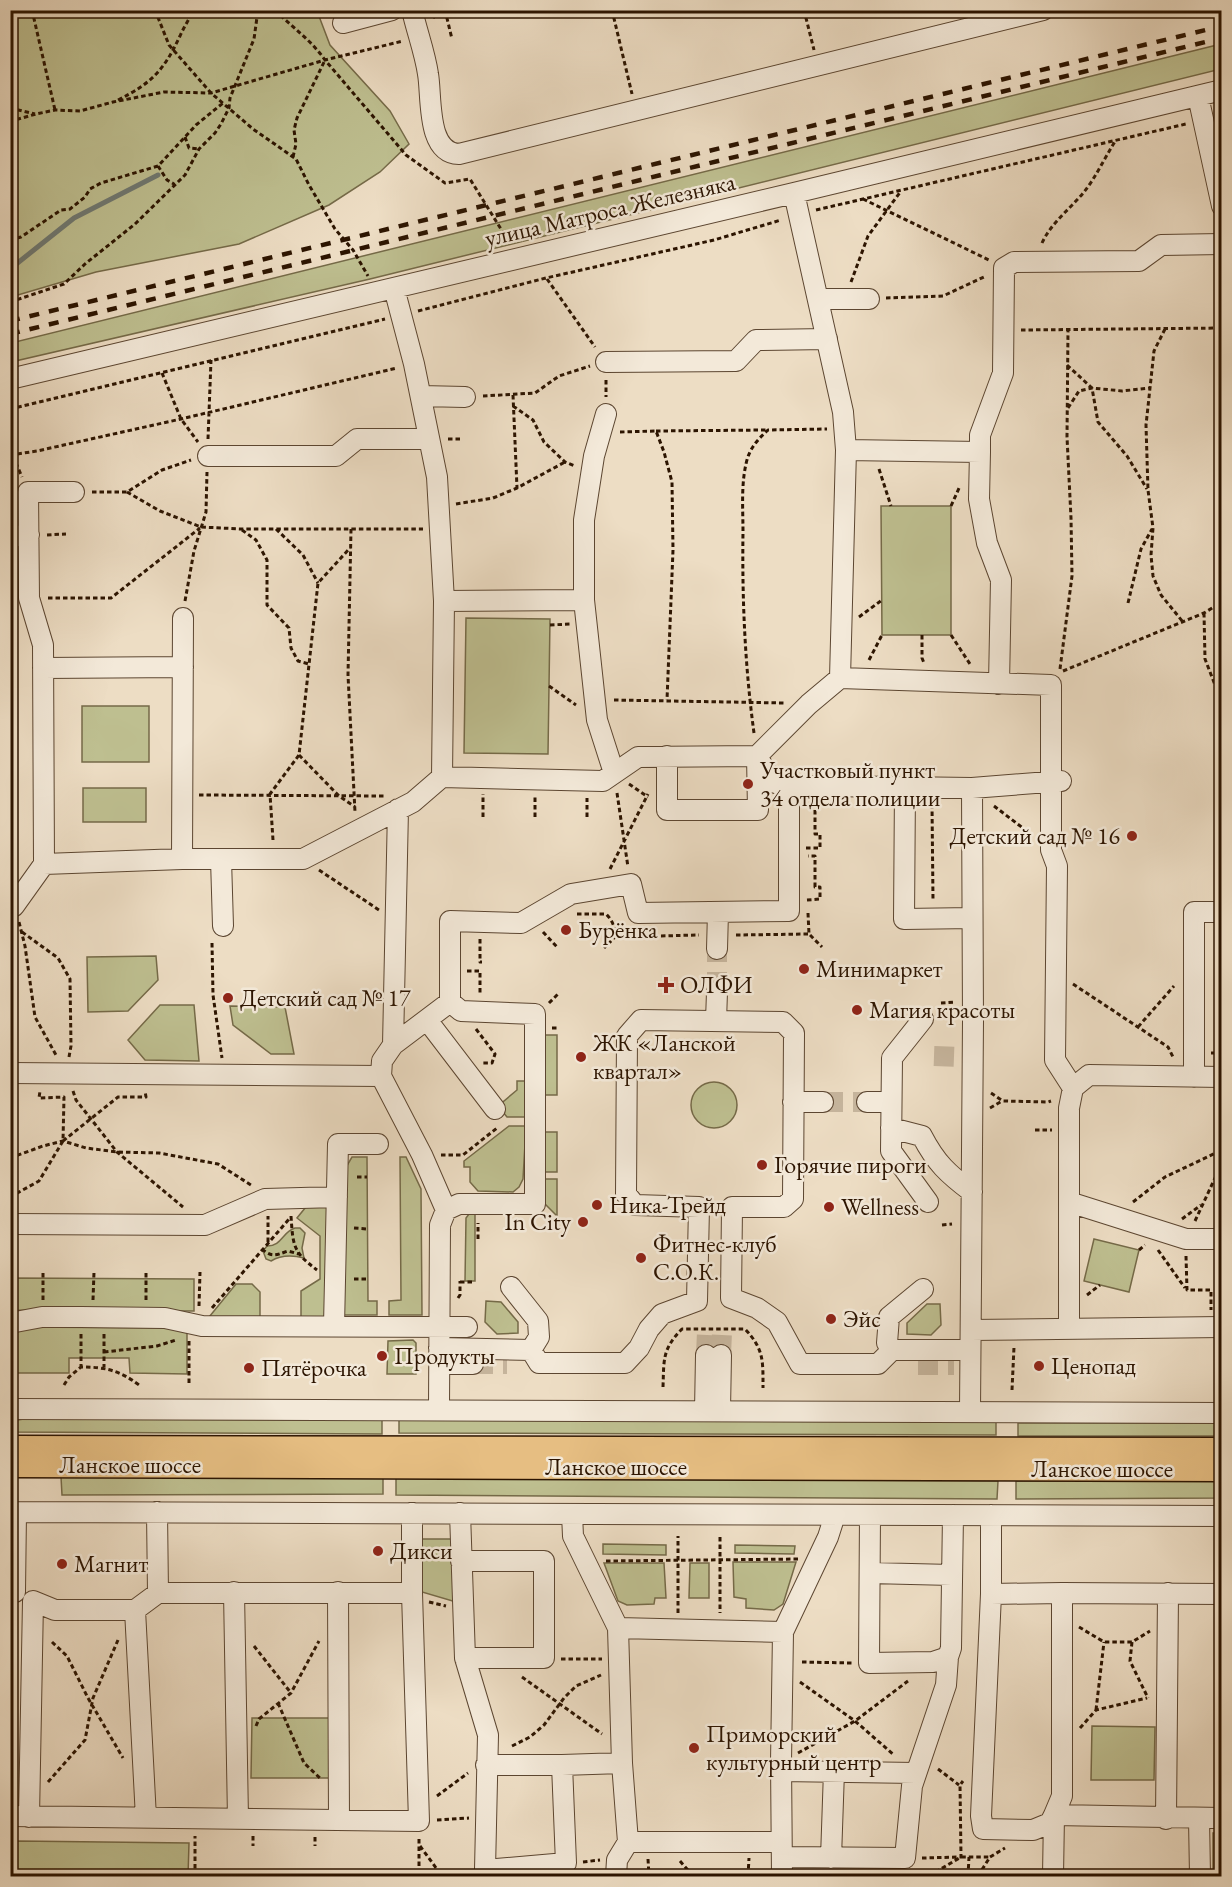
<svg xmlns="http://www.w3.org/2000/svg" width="1232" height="1887" viewBox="0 0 1232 1887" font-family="'EB Garamond',serif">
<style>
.green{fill:#bebf90;stroke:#756a48;stroke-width:1.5}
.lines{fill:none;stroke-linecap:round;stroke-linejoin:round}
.stream{stroke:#6f7871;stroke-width:5}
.minor-tunnel{stroke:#c6b59d;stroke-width:20;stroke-dasharray:20 10;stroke-linecap:butt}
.minor-casing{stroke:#5c4631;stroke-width:22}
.major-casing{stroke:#2c1400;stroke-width:27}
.path{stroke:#2c1400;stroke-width:3;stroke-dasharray:4.5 3;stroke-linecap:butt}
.minor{stroke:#f3e9d9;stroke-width:20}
.major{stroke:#e6be82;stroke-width:24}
.rail{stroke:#2c1400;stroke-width:4.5;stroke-dasharray:10 10;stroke-linecap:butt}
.poi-dot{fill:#8f2418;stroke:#f3e9d9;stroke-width:2}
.labels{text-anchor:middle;stroke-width:5;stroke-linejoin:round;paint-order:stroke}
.street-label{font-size:24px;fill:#2c1400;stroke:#f3e9d9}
.poi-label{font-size:24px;fill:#2c1400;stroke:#f3e9d9;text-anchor:start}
</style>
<rect width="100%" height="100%" fill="#edddc4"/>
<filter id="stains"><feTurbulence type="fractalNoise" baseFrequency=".00333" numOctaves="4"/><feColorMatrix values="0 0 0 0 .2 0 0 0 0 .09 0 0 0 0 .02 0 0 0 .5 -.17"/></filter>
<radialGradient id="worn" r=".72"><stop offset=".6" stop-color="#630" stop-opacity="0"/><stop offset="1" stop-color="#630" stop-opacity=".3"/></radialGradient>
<path class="green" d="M10,11H317L330,45L390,111L409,144L380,172L329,205L239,244L96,272L11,297Z
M1221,44V69L370,279L11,362V343Z
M881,506H951V635H882Z
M466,618L550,619L548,754L464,753Z
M82,706H149V762H82Z
M83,788H146V822H83Z
M156,956L158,980L128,1011L88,1012L87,957Z
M160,1005H194L199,1061L145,1060L128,1040Z
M230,1006L285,1007L294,1054H271L233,1025Z
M544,1035H557V1095H544Z
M517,1081H526V1117H507L498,1106L517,1090Z
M691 1105a23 23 0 1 1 46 0a23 23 0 1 1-46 0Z
M509,1126H526L523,1179L519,1187L513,1192L478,1191L470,1182V1167H464V1161Z
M544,1132H557V1172H544Z
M352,1157H367L368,1301H377V1315H344L345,1169Z
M400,1157H406L421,1189L422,1315H389V1301L401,1300Z
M544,1179H557V1216L544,1203Z
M310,1202H334L331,1322L301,1321V1291L320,1279V1236L297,1218Z
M469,1214H475V1281H465L466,1218Z
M295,1228H300L305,1233L302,1248L304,1258C292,1255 281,1255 271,1261L266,1259L263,1251L267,1246C282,1246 282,1232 295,1228Z
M1094,1239L1139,1250L1129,1292L1084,1281Z
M11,1278L194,1279V1311L11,1310Z
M236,1284H252L260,1292V1321L205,1322Z
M486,1301L501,1302L518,1322V1333L497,1334L485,1322Z
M927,1304H940L941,1325L931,1335L907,1334V1323Z
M11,1327L187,1328V1374L130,1373L129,1358H69V1373H11Z
M413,1340L416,1343V1374H387L388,1341Z
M24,1419L382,1420V1434L11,1432V1421Z
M399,1420L996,1422V1435L399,1433Z
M1018,1423H1221V1436H1018Z
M383,1476V1494L62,1495L61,1477Z
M396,1477L998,1481L997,1499L396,1495Z
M1221,1480V1498L1016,1499V1481Z
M420,1539H452L456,1602L422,1592Z
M603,1544L666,1545V1555L603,1554Z
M735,1545L795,1546L794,1554L735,1553Z
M733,1562H796L783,1604L774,1610L746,1608V1599L734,1597Z
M604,1563H664L666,1598H655L654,1604L627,1605L618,1601Z
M690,1563H709V1598H689Z
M252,1718H333L332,1778H251Z
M1092,1726L1155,1727L1154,1780H1091Z
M1213,1833H1221V1876H1213Z
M17,1841L189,1843L188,1876H17Z"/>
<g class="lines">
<path class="stream" d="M10,269L74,218L158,175"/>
<path class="minor-tunnel" d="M717,992V949
M934,1056L962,1057
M823,1102H867
M706,1355L707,1332
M721,1355L722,1332
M473,1364H507
M918,1365H954"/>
<g class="minor-casing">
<path id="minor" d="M412,10C417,32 425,53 428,74C432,96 426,153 459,154L1043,10
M343,23L392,10
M1198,96L1222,206
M794,193L843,412L846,450L840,678L1051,685V850L1057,866L1055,1060L1073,1088
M818,299H869
M606,362L736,361L756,340L827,339
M10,379L794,193L1222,90
M421,396L465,397
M606,414L594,456L584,520V600L597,720L614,773
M846,450L980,452
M208,456H336L357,439H429
M10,536L29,535
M444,601L584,600
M43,668L183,667
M999,684L1001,580L987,543L979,499L980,452V435L1003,373L1004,268L1014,262L1139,261L1161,245L1222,244
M667,756V810H758L757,756L809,704L840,678
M442,777L603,781L638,757L757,756L772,782L789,787L824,786L972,788L1061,781
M905,787L904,919L972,918
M398,809L393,1045L382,1061L381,1076L422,1155L446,1210
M182,859H303L413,802L442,777L444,601L437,477L414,364L394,288
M221,859L223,926
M44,864L182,859L183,618
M10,906H14L44,864L43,645L29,598L28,492H74
M717,949L718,912
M923,1019L892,1058L891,1151L928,1202
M427,1020L495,1109
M716,1021L717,992
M393,1045L450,1002
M10,1073L381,1076
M1194,1077V912H1222
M793,1102H823
M867,1102H891
M891,1128L922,1136C936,1163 948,1174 972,1192
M1069,1202L1186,1239H1222
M10,1224L205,1225L265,1199L337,1197
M511,1287L538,1321L539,1337L531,1350
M10,1323L42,1317H81L165,1318L202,1326L467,1327
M334,1326L338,1144H378
M1069,1329V1108L1073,1088L1089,1075L1222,1077
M971,1330L1222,1327
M439,1348L531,1350L539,1363H625L639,1348L649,1329L662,1314L697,1301L699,1207L635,1205L626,1194L627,1036L641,1020L783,1022L794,1033L793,1199L784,1207H732L731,1298L757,1308L777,1322L800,1364H878L892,1350H970
M892,1350L887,1343L889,1317L923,1289
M439,1364H473
M10,1409L1222,1413
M439,1409L440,1225L446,1210L459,1204H535V1014L461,1011L450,1002V921L521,923L571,894L631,884L638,913L789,911V787
M720,1410L721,1355
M705,1411L706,1355
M970,1411L973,1021L972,788
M10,1511L16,1512L1222,1516
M157,1512L158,1593H412
M460,1513L465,1658L488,1735L485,1870L566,1863L562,1765H486
M572,1514L573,1536L618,1628L622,1763L628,1842L617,1860L616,1876
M870,1515L869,1663L933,1662L948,1657
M991,1515V1594L1062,1593
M461,1561H544V1658H465
M870,1573L952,1575
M10,1592H15L16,1512
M234,1592L238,1819
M338,1592L339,1820
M991,1594L981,1816L983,1829L1033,1830L1050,1823L1054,1815
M1222,1594L1062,1593V1796L1054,1815L1222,1818
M135,1610L146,1818
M618,1628L783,1632
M562,1765L622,1763
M781,1771L916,1773
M10,1816L419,1821L412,1593V1513
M29,1817L33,1601L55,1610H135L158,1593
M1199,1818L1200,1876
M1166,1819L1168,1593
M628,1842H781
M782,1857L905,1858L912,1786L946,1685L948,1657L951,1648L953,1515
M831,1858L834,1771
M782,1876L781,1762L783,1632L828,1537L835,1515
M1053,1876L1054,1815"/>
</g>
<g class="major-casing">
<path id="major" d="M10,1448L1222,1450
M10,1465L1222,1469"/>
</g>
<path class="path" d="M32,10L55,110
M155,10L169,45L211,93L253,129L296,159L309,185L335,229L353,250L368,276
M275,10C292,27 312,41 325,60L406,155L445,183L470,179L509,242
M612,10L632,94
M804,10L814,50
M433,18L437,13L445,10L452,39
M118,100C152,83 164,70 180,36C184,27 189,19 194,10
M10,108L35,114
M10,123L15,120L36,114L55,110L80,111L113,102L164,92L211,93L325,60L403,41
M185,137L189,148L199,149
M293,157L296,144L294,130L297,118L325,60
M158,166L167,180L174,184
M863,199L989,260
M816,210L1186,124
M10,240L21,237L61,210L70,209L85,197L90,189L101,183L158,166L196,125L223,103
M1042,243C1051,223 1070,209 1084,192C1096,177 1105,157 1116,140
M547,279L595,347
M851,282L868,236L901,191
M886,298L943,296L986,276
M10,302L64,284L85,264L135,224L185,175L199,149L215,133L221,124L229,108L230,98L254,39L258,10
M418,311L546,278L714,240L781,220
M1165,329L1154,351L1146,425L1148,490L1153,528L1151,555L1153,576L1161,595L1183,622
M1021,330L1222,328
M1067,365L1092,388L1098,422L1127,456L1147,489
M162,373L181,419L198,442
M606,380V397
M513,395L517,488
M483,396L535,393L559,376L590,366
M513,406L533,420L544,442L565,462L575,466
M1068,408L1079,391L1092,388L1122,391L1150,388
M10,409L385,319
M656,431L766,430
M620,432L656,431L664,452L672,482L673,550L667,700
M208,439L211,360
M448,439H461
M10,449L22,477
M10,455L37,451L181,419L397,368
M879,469L891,506
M92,492H127L162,470L191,460
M127,492L160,511L201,527L241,529H423
M456,504L493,498L517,488L565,462
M951,506L960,486
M276,529L303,555L318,583
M351,529L348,675L355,812
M242,530L256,540L267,560V605L289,628L291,648L298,661L309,664
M47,535L66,534
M48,598H111L200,528
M185,601L194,551L206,512L207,472
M1128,603L1141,549L1152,529
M1204,613L1205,659L1215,685
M859,617L882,600
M550,625L570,624
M922,635V658L924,663
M951,635L970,664
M869,660L882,635
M1060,669L1072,576L1071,518L1067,437L1068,330
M1063,671L1204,613L1222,602
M549,686L576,705
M614,700L784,703
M754,733C745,667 742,599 743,532C743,510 741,486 746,464C749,449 757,440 768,430L827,429
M299,755L339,796L355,807
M629,784L648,797
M617,793L628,867
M199,795L385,796
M932,804L933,900
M994,806L1032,835
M483,817V794
M535,817V797
M587,817V798
M273,840L270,794L299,755L318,583L350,548
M806,848H820V834H815V805
M610,869L648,794
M319,870L379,910
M807,900L820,899V887H815V856H808
M808,913L809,934L822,947
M577,914H606C613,921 615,927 615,937L604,948
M19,922L25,946L35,1017L56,1055
M22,932L58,958L70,979L71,1046L69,1057
M543,932L558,948
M736,935L809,934
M616,937L699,935
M480,939V962H482
M212,943L213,995L222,1058
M467,971H480V993
M1073,984L1168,1047L1173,1057
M549,1003L558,994
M941,1003L955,1002
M1138,1027L1174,986
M552,1028H559
M476,1029L495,1054L492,1063H482
M1211,1053H1222
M73,1091L76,1100L117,1152L183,1207
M991,1093L1003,1101L1048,1102L1051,1101
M990,1108L1002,1101
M1035,1130H1052
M63,1141L118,1097H146L145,1091
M441,1155H463L497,1128
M10,1158L43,1146L63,1141L86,1148L117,1152L159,1153L218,1164L251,1185
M357,1177H367
M10,1197L39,1181L63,1141L64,1097L39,1098L40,1091
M1133,1202L1165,1177L1222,1150
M291,1216C293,1246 293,1252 317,1270
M548,1216L558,1224
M1182,1219L1201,1205
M1195,1221L1222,1163
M942,1225L952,1224
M354,1228L367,1229
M478,1239V1223
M268,1242V1216
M262,1249C272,1258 276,1255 288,1251L299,1254
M1139,1250L1145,1245
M1158,1250L1185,1288
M1186,1256L1187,1290H1211V1310
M354,1279H367
M460,1282H474
M1087,1295L1100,1285
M458,1298L460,1295V1281
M43,1300V1271
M93,1300L94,1272
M146,1300V1272
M199,1306L200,1272
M212,1308L290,1218
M81,1334V1366
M104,1334V1367
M189,1341V1385
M104,1352L157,1346L176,1340
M64,1385L69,1377L81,1367C105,1367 119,1370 139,1385
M663,1387C664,1360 662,1349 682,1329H745C764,1349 763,1361 763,1388
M1012,1390L1014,1347
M720,1537V1613
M606,1561L798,1559
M429,1602L446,1606
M678,1613V1536
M1079,1627L1104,1642H1132L1150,1631
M52,1642L67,1656L88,1698L123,1758
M1132,1642L1130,1661L1148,1698
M254,1646L291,1693
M561,1659H602
M802,1662L852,1663
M522,1677L602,1734
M800,1682L855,1721L894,1755
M278,1703L304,1763L321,1779
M1096,1710L1104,1642
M256,1726L259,1719L291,1693L319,1641
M1080,1728L1096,1710L1147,1698
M512,1746L530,1737L544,1725L564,1698L576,1686L601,1675
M798,1753L855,1721L908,1681
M938,1769L959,1785
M48,1782L85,1740L93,1698L118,1640
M437,1796L468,1773
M437,1820L469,1818
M253,1836V1846
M315,1837V1846
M419,1839V1876
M420,1846L442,1876
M922,1858L961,1857L960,1785L963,1781
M648,1859L649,1876
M680,1861L693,1876
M583,1862L600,1860
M195,1876V1836
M748,1876L749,1858
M929,1876L961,1857H990
M968,1876L969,1857
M978,1876L990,1857L1005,1848"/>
<use href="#minor" class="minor"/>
<use href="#major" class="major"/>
<path class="rail" d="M10,321L1222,26
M10,334L1222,38"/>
</g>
<g class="poi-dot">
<circle cx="748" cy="784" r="6"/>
<circle cx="1132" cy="836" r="6"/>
<circle cx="566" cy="930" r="6"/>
<circle cx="804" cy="969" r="6"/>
<path d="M663 976h6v6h6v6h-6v6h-6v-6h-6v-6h6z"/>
<circle cx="228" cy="998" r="6"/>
<circle cx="857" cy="1010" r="6"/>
<circle cx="581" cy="1057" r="6"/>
<circle cx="762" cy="1165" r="6"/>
<circle cx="597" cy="1205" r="6"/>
<circle cx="829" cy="1207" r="6"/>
<circle cx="583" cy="1222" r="6"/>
<circle cx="641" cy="1258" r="6"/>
<circle cx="831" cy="1319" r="6"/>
<circle cx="382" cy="1356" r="6"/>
<circle cx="1039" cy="1366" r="6"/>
<circle cx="249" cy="1368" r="6"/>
<circle cx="378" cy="1551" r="6"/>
<circle cx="62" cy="1564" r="6"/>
<circle cx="694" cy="1748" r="6"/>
</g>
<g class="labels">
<g class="street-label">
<text transform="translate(610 210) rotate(-13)" y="8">улица Матроса Железняка</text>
<text x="130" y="1473">Ланское шоссе</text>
<text x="616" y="1475">Ланское шоссе</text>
<text x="1102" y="1477">Ланское шоссе</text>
</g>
<g class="poi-label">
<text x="760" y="778">Участковый пункт<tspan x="760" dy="28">34 отдела полиции</tspan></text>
<text x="1120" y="844" text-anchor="end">Детский сад № 16</text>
<text x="578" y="938">Бурёнка</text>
<text x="816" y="977">Минимаркет</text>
<text x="680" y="993">ОЛФИ</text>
<text x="240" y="1006">Детский сад № 17</text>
<text x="869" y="1018">Магия красоты</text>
<text x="593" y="1051">ЖК «Ланской<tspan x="593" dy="28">квартал»</tspan></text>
<text x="774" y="1173">Горячие пироги</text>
<text x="609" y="1213">Ника-Трейд</text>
<text x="841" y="1215">Wellness</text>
<text x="571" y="1230" text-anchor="end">In City</text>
<text x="653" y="1252">Фитнес-клуб<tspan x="653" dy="28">С.О.К.</tspan></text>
<text x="843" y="1327">Эйс</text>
<text x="394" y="1364">Продукты</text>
<text x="1051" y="1374">Ценопад</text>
<text x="261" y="1376">Пятёрочка</text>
<text x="390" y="1559">Дикси</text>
<text x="74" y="1572">Магнит</text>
<text x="706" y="1742">Приморский<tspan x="706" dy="28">культурный центр</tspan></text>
</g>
</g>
<rect width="1232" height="1887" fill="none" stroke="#edddc4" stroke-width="36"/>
<rect x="12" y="12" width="1208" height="1863" fill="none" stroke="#2c1400" stroke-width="3"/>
<rect x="18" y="18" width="1196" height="1851" fill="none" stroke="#2c1400" stroke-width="1.5"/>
<rect width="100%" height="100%" filter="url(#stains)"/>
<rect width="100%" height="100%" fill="url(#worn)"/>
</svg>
